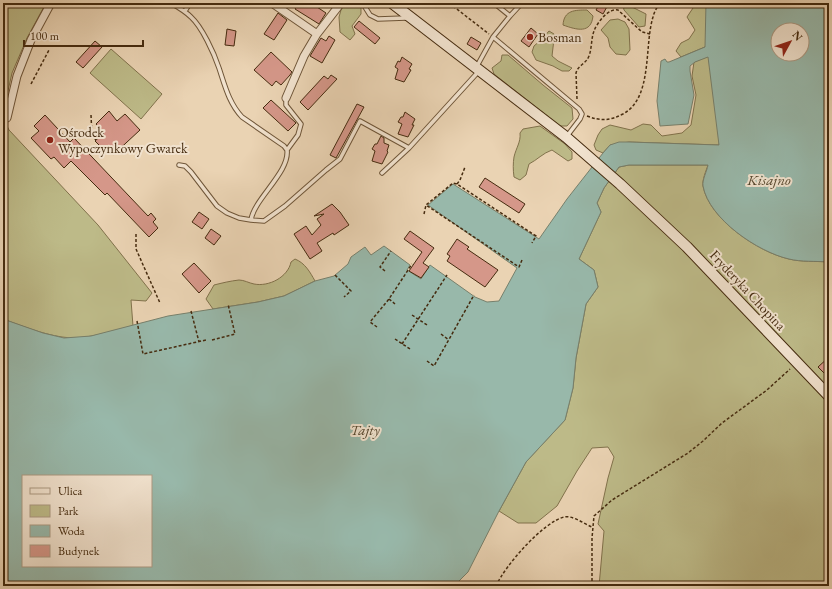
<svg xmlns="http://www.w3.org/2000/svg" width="832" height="589" viewBox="0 0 832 589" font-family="'EB Garamond',serif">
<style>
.green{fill:#bdba88;stroke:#81724c}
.water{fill:#98b8aa;stroke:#77806c;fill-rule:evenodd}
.building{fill:#d59789;stroke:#452b0f}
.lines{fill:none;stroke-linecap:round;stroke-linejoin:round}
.lane-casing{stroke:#6e5538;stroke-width:5.5}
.street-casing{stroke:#6e5538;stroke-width:9}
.secondary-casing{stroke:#452b0f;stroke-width:12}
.path{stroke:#452b0f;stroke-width:1.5;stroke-dasharray:3 2;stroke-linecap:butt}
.lane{stroke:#f1e2ce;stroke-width:3.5}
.street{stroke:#f1e2ce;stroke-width:7}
.secondary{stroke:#f1e2ce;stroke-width:10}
.poi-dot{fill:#8f2418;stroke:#f1e2ce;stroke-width:1.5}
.labels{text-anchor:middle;stroke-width:4;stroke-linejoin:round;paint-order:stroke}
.poi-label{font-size:14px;fill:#452b0f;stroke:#f1e2ce;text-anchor:start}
.street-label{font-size:14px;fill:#452b0f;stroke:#f1e2ce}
.water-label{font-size:15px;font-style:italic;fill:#56472e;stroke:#f1e2ce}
</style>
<rect width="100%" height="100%" fill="#ead3b3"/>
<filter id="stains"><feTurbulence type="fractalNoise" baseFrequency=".005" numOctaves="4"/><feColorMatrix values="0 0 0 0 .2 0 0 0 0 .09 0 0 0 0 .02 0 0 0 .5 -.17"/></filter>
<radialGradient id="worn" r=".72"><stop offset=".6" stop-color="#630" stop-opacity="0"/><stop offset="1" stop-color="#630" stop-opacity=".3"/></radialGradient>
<path class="green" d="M3,3H46L27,38L12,73L3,113Z
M343,3H361V14L352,26L355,34L350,40L340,32L339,17Z
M693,3H756L705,47L681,57L676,51L681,43L689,39L695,30L687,17L693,8Z
M623,5H628L646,14L645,26L639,27L624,10Z
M587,10L593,16C591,34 577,30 563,25C564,10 575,10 587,10Z
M618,19L625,22L629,29L630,50L626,55L616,54L610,47L608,38L601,30L610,20Z
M549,31L554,34V39L552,56L558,61L572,68L569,71H562L553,66L536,60L532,52L534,46L542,39Z
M733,46L719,145L629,142L610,145L603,153L596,150L594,145L598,135L602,129L610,125L631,130L643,124L651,125L662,136L682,133L691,125L696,95L692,76L694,62Z
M111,49L162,94L141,119L90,73Z
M502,55H508L543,85L572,108L573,119L567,126H560L494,74L492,68L501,61Z
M3,118L9,130L98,225L152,293L146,301L131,300L133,326C112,331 83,341 62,337C42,334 22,326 3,319Z
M540,126L565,144L572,152V159L568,161L552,150C543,153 537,160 529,164L526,175L520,180L514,177C513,170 513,163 514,157C516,148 521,142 520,133L523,129Z
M629,165H708C706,171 702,180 703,186C709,219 758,252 789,259C801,262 816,261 829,262V586H599L604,531L598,524L608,478L614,457L608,447L592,448L577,471L557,506L536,523H518L499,511L526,462L565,420L573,388L576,358L586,304L598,287L594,270L579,259L601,212L597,203L604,188L619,167Z
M295,259C305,263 310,272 315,281L284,296L258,302L213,309L206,299L214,285C222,283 230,281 239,280C244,280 249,283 254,284C269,287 288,277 291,262Z"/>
<path class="water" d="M706,3H829V262C816,261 801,262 789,259C758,252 709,219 703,186C702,180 707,171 708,165H629L619,167L604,188L597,203L601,212L579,259L594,270L598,287L586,304L576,358L573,388L565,420L526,462L499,511L468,572L454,586H3V319L43,333L64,338L91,336L168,316L258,302L284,296L315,281L334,276L348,264L351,257L365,247L371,255L384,246L410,265L407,270L421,279L430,265L475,297L487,302L499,301L517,268L428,205L453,184L539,239L567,199L603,153L610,145L619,142H629L719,145L708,57L695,62L690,66V71L694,95L688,124L660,126L657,101L661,61L665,59L667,62H669L705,47ZM778,30H802V54H778ZM23,476H151V566H23Z"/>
<path class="building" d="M299,3H311L326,13L319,24L295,9Z
M600,3H609L603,14L596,10Z
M278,13L287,20L274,40L264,34Z
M359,21L380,38L375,44L354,27Z
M531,28L538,34L529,47L521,41Z
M227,29L236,31L234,46L225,45Z
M329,36L335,40L322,63L310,56L321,38L326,41Z
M471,37L481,43L477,50L467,44Z
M95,41L102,47L83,68L76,62Z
M271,52L292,72L290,75L281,85L276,81L272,86L254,70Z
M402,57L412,64L409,69L411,70L404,82L395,79L398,69L395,67L398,61L400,62Z
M331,75L337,79L308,110L300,102L324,76L328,79Z
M271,100L296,123L288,131L263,108Z
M357,104L364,107L336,158L330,155Z
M109,111L117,121L125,114L140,130L113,155L104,146L102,148L95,141L104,133L96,124Z
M405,112L415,119L412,125H414L408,137L398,134L402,124L398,122L401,117H403Z
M45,115L70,142L74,138L148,216L151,213L156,219L153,222L158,228L149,237L107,193L105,195L71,161L64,168L54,157L51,159L31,138L39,131L34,126Z
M381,136L384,138V143L389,145L387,151L388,152L382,164L372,161L375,151L372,149L375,144H377Z
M485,178L525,204L519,213L479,187Z
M332,204L340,212L349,225L334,235L333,233L317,243L322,251L310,259L294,234L306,226L312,235L321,225L317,219L324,214L314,216Z
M199,212L209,219L202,229L192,222Z
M211,229L221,236L214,245L205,238Z
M410,231L434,248L423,263L429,267L421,278L409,271L422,252L404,239Z
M457,239L469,247L467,249L498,270L485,287L447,261L450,256L447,254Z
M194,263L211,281L199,293L182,274Z
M829,357V378L818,367Z"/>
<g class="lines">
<g class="lane-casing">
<path id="lane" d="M171,3C178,7 185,11 191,17C202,27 214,53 219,68C225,86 229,103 242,117L284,146L287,150C290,172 254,199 251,220
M365,3V7L370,15L378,19L406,18
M185,11L190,3
M510,16L522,3
M493,37L579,109L582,114L580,119L567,136
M477,66L493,37L510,16L494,3
M286,98V105L301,124L298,135L287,150
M179,165L185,166L191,172L217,206L227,213L239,218L251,220L264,221L285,206L326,170L340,159L360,121L409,148
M382,173L409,148L479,71"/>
</g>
<g class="street-casing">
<path id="street" d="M272,3L317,34
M286,98L304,56L317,34L341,3
M7,118L17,76L31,40L51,3"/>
</g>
<g class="secondary-casing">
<path id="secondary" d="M392,3L566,137L620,184L687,247L829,396"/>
</g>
<path class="path" d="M449,3L489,34
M31,84L49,50
M577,99L576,73C578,65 586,64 589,56C592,48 591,39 594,31C597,23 608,8 618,10L642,32L650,34
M91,115L92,136L96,140
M587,116C600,121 610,121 623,114C653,98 644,46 653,17C654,12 657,8 659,3
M457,184L460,180L465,167
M424,214L426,205
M136,234V249L160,303
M828,236L829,235
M522,260L519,267L426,205L453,183L457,184L536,236L532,243
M385,271L380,267L391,251
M335,275L351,291L344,297
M389,299L395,304
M191,311L199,342
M412,315L427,325
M137,321L143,354L206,340
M377,327L370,322L389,299L412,264
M441,334L449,340
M395,339L410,349
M212,340L235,334L228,304
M402,344L447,275
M427,361L434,366L474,295
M496,586C504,567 543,522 564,517C573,515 584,524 592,527
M592,586V538L594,516L612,500L688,453L703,441L722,423L767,390L790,369"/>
<use href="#lane" class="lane"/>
<use href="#street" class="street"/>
<use href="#secondary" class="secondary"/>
</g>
<g class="poi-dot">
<circle cx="530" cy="37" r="4"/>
<circle cx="50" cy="140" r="4"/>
</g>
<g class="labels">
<g class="poi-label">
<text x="538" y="42">Bosman</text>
<text x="58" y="137">Ośrodek<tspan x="58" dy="16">Wypoczynkowy Gwarek</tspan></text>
</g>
<g class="street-label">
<text transform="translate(748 290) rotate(47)" y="5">Fryderyka Chopina</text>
</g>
<g class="water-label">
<text x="769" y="185">Kisajno</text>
<text x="365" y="435">Tajty</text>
</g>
</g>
<rect width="832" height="589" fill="none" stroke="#ead3b3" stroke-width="16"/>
<rect x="4" y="4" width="824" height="581" fill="none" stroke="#452b0f" stroke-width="2"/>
<rect x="8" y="8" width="816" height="573" fill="none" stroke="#452b0f"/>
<rect x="22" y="475" width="130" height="92" fill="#f1e2ce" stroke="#ac9982"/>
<rect x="30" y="488" width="20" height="6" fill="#f1e2ce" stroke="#ac9982"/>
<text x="58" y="495" font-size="12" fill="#452b0f">Ulica</text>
<rect x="30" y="505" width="20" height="12" fill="#bdba88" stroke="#ac9982"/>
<text x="58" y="515" font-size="12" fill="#452b0f">Park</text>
<rect x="30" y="525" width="20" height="12" fill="#98b8aa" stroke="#ac9982"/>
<text x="58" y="535" font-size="12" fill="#452b0f">Woda</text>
<rect x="30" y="545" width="20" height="12" fill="#d59789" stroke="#ac9982"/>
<text x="58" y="555" font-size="12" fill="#452b0f">Budynek</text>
<g transform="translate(790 42) rotate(50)"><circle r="19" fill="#f1e2ce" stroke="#ac9982"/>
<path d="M0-3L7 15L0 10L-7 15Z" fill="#8f2418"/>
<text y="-6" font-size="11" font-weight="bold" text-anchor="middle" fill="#452b0f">N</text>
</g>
<path d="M24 40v6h119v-6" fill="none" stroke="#452b0f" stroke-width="2"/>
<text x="30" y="40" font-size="12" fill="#452b0f" stroke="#f1e2ce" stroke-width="3" paint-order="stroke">100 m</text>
<rect width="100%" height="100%" filter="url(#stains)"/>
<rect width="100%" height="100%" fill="url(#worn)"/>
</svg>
